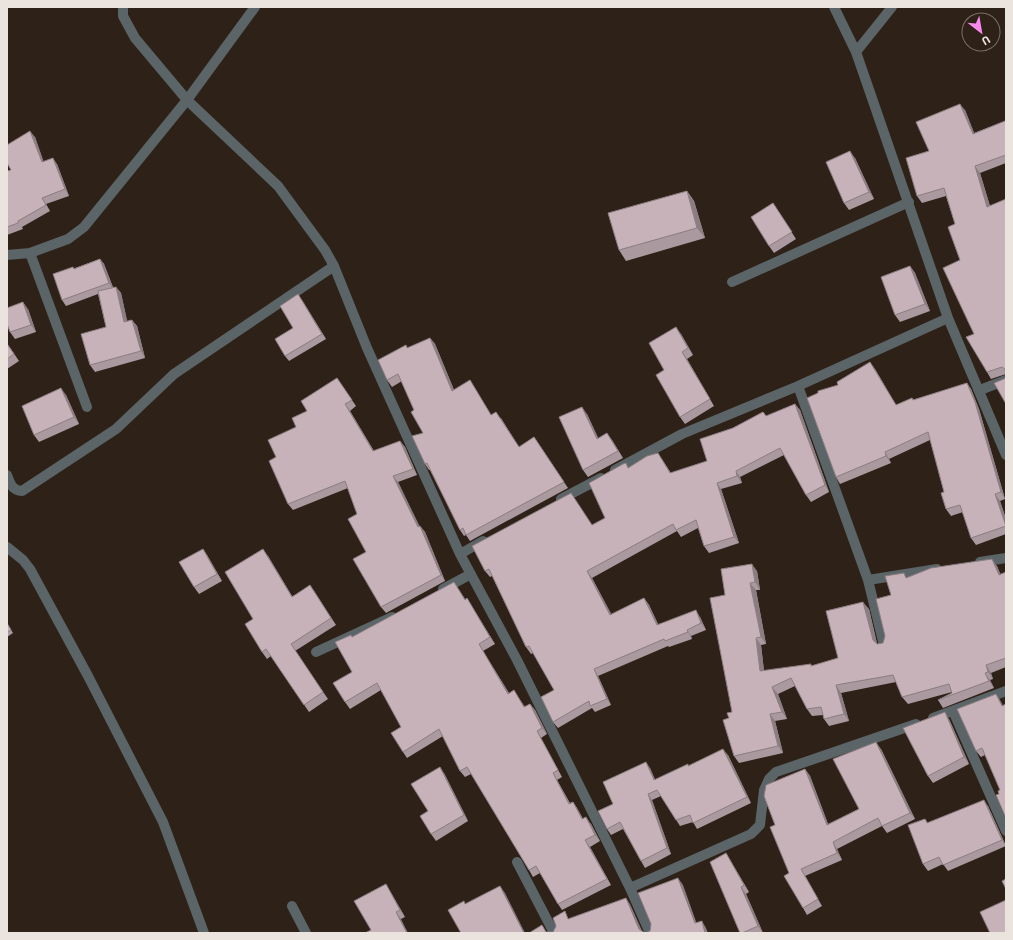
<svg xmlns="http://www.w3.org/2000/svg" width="1013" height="940" viewBox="0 0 1013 940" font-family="'Exo 2',sans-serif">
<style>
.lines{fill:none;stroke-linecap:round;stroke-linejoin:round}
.street{stroke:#5b6466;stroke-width:10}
.wall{fill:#aa999e}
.shaded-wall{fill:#8b7d81}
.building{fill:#c6b2b8;stroke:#8b7d81}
</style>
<rect width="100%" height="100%" fill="#2d2118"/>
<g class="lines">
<path class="street" d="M123,7V16L135,38L187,100L278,186L325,250L334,266L367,348L460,554L483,541
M834,7L856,52L948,318L1006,455
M856,52L892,7
M30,253L87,407
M7,255L30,253L68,239L84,227L187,100L255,7
M732,282L909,202
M798,386L868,580L937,569
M980,390L1006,380
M615,470L682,434L798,386L948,318
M7,475C10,483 12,491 22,491L116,429L174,374L334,266
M561,499L601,478
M7,547L23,560L30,569L88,676L163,822L204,933
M460,554L517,660L630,888L650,933
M980,562L1006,558
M868,580L884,645
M443,589L471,574
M316,652L392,617
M953,711L1006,831
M933,718L1006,691
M517,862L554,933
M630,888L751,834L760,825L764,790L769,779L776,772L916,724
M292,906L306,933"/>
</g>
<path class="wall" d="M965,110L974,133L1005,121L1006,123V163L980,173L990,206L1006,199V374L991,379L987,372L974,334L960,260L955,224L946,196L922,203L917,196L929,151Z
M35,137L43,161L57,164L69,196L46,204L50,211L22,227L23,229L7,235V171L11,170Z
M855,158L874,199L849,210L844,203Z
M687,191L694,201L705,238L626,261L619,250Z
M773,203L796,239L774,253L769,246Z
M100,259L104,264L113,287H116L121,293L127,321L132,320L137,326L145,358L95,372L90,365L106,327L98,294L66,306L62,300L75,268Z
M910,266L915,273L930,311L900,322L895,315Z
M302,300L326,339L289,361L285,356Z
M28,309L36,332L15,339L10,332Z
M681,334L693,355L687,359L714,406L685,424L680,417L664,370Z
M430,338L435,344L454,390L470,380L491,415L501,418L519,447L534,437L568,488L470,541L466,535L464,536L460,530L430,470H429L425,464L423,433L402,381L392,387L387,380L406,345L408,348Z
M7,343L19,361L7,369Z
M875,369L896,405L912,398L914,400L967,383L971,389L979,409L1005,499L1000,501L1006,519V534L976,545L971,538L963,512L951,516L946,509L944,492L930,440L889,459L891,463L840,484L836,477L838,385Z
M337,378L356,406L350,411L374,451L400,441L405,447L417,475L398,482L419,526H420L425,532L445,581L386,613L381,607L366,552L357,514L348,488L293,510L288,504L276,457L307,411Z
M66,395L79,424L39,442L34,435Z
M795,404L800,410L829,492L811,502L806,495L784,455L740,477L742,483L721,489L739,543L709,553L704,546L698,528L681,537L677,531L592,578L611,614L644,598L649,605L658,624L700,617L706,630L691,636L692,639L669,647L668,646L598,676L611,705L595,712L592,708L558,728L553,722L554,690L533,653L531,654L526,647L492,576L490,577L485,571L472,546L593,525L605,518L628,468L662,459L671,473L707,461L733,428L763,412L766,416Z
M587,414L598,438L612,440L623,458L588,477L583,470Z
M203,549L207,555L222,581L199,594L194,587Z
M268,556L292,596L314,591L336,625L295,651L328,699L309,712L271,656L267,659L262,652L253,619Z
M997,566L1000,574L1006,572V667L991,673L993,679L990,680L994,688L943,708L938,700L952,693V692L908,704L902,697L896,682L841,693L849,721L829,726L824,719L823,715L812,716L807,709L795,686L778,694L787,719L775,721L783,753L739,763L734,756L729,718L732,712L725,595L757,571L760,590H756L766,644L761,645L764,671L812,666L838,658L869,609L877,644L883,643L885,636L891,595L907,577Z
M454,582L465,599L467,598L471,605L495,644L483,651L509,693L518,697L525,707L530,704L535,710L547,734L541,738L562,777L557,780L570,803L573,802L577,808L583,819L591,824L600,841L590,847L611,885L562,910L558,904L540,873L533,877L529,870L471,774L465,777L460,771L443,736L407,758L403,752L401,727L381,690L350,709L345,702L352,672V637Z
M7,623L13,633L7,637Z
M996,694L1003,706L1006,704V818L996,795L999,794L998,791L1000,790L985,755L981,757L976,751L957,709Z
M949,719L969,764L933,783L928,776Z
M881,749L915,819L887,833L882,826L837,849L842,860L805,876L822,906L807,915L803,908L789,873L775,825L805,769L810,776L828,824L859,809Z
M728,755L751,803L697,829L693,822L680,826L661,796L652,800L671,854L645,868L641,861L623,829L611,835L607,829L650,768L655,780L689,766Z
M444,773L468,821L436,841L431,834L428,811Z
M988,806L1006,846L948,871L943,864L928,871L923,864L925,819L928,823Z
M726,853L749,892L746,894L763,933H740Z
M390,891L405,917L401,919L371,930Z"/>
<path class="shaded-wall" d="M960,104L965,110L977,140L973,134Z
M30,131L35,137L46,168L42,162Z
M850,151L855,158L874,199L869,192Z
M53,158L57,164L69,196L65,189Z
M975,166L980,173L992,213L987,207Z
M687,191L694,201L705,238L697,228Z
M42,198L46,204L50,211L46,205Z
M100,259L104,264L113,289L109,283Z
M910,266L915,273L930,311L925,304Z
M116,287L121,293L129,329L124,322Z
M298,294L302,300L326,339L322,334Z
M23,302L28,309L36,332L31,325Z
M132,320L137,326L145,358L141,351Z
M676,327L681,334L693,355L688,348Z
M430,338L435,344L457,397L452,391Z
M682,352L687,359L714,406L710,399Z
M870,362L875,369L900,412L896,405Z
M967,383L971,389L979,409L1005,499L1001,492Z
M61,388L66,395L79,424L74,417Z
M345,404L350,411L378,458L373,451Z
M795,404L800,410L829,492L825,485Z
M582,407L587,414L602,446L597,439Z
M607,433L612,440L623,458L618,451Z
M400,441L405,447L417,475L413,469Z
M885,452L889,459L891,463L886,456Z
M736,471L740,477L742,483L737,476Z
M393,476L398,482L423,533L418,527Z
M717,483L721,489L739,543L734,537Z
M995,494L1000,501L1006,519V526Z
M420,526L425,532L445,581L441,575Z
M203,549L207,555L222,581L217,574Z
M263,549L268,556L296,603L292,597Z
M992,559L997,566L1004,582L999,575Z
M752,564L757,571L760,590L755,582Z
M587,571L592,578L615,621L610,615Z
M750,583L756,590L766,644L761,637Z
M467,598L471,605L495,644L490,637Z
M644,598L649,605L661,631L657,625Z
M863,602L869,609L878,647L873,640Z
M696,610L700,617L706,630L701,623Z
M687,630L691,636L692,639L688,632Z
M756,638L761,645L765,679L760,671Z
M479,644L483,651L513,700L508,694Z
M986,665L991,673L993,679L988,672Z
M594,669L598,676L611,705L607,699Z
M985,673L990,680L994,688L989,681Z
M836,685L841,693L849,721L844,714Z
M772,687L778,694L787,719L782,712Z
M996,694L1000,700L1006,712L1002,706Z
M530,704L535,710L547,734L542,728Z
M945,712L949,719L969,764L964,757Z
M770,714L775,721L783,753L778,746Z
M876,742L881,749L915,819L910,813Z
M723,749L728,755L751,803L747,797Z
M646,762L650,768L658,786L654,780Z
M440,767L444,773L468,821L464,815Z
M805,769L810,776L831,832L827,825Z
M553,773L557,780L573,810L569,804Z
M648,794L652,800L671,854L667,848Z
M984,800L988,806L1006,846L1002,840Z
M573,802L577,808L587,826L582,819Z
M586,817L591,824L600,841L595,835Z
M585,840L590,847L611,885L607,879Z
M833,842L837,849L842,860L837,853Z
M726,853L730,860L749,892L744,885Z
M678,878L683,885L699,930L695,923Z
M386,884L390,891L405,917L400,910Z
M500,886L505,893L525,933H524Z
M741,887L746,894L763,933L758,926Z
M626,898L630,904L643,933L639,929Z
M396,912L401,919L408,933H407Z
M702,921L706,928L708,933H705Z"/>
<path class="building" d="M960,104L973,134L1005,121L1006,124V155L975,166L987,207L1006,199V370L1002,367L987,372L966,337L974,334L943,268L960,260L948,227L955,224L944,188L917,196L906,158L929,151L916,122Z
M30,131L42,162L53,158L65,189L42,198L46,205L18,221V223L7,227V171L11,170L7,163V145Z
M850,151L869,192L844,203L826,162Z
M687,191L697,228L619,250L608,213Z
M773,203L792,232L769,246L751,217Z
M100,259L109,283L62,300L53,274L73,267L74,269Z
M910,266L925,304L895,315L881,277Z
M116,287L124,322L132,320L141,351L90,365L81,334L106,327L98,291Z
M298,294L322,334L285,356L275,339L293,328L280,306Z
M23,302L31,325L10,332L7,324V308Z
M676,327L688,348L682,352L710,399L680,417L656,375L664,370L649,343Z
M430,338L452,391L470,380L491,415L496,412L519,447L534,437L564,482L466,535L463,528L460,530L427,463L425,464L412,436L423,433L411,412L414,410L398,374L387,380L378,360L406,345L407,348Z
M7,344L14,354L7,359Z
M870,362L896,405L912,398L913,400L967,383L975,402L1001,492L995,494L1006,526L971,538L960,505L946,509L941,493L944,492L928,432L885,452L886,456L836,477L807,398L818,393V391L838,385L837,382Z
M337,378L352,400L345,404L373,451L400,441L413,469L393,476L418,527L420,526L441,575L381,607L353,559L366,552L348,519L357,514L345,481L288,504L269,461L276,457L268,440L296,427L292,418L307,411L301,401Z
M1006,378V404L994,383Z
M61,388L74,417L34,435L22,406Z
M795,404L825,485L806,495L780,448L736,471L737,476L717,483L734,537L704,546L696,520L676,530L673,524L587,571L610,615L644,598L657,625L696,610L701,623L687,630L688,632L665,641L664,639L594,669L607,699L590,706L589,701L553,722L541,697L554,690L529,646L526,647L489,569L485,571L472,546L571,493L592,525L605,518L589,483L623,464L626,463L628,468L647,456L658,453L670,473L707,461L700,439L733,428L763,412L766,416Z
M582,407L597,439L607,433L618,451L583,470L559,417Z
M203,549L217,574L194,587L179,562Z
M263,549L292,597L310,585L331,618L291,644L323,692L304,705L266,649L262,652L245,624L253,619L225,572Z
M992,559L999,575L1006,572V658L986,665L988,672L985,673L989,681L938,700L952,693L949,684L902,697L893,675L836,685L844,714L824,719L821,707L807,709L791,678L772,687L782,712L770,714L778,746L734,756L723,720L729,718L727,713L732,712L710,598L725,595L721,569L752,564L755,582L750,583L761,637L756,638L760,671L811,664V666L838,658L826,611L863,602L873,640L877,644L883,643L885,636L876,599L891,595L885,576L904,573L906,578L931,568Z
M454,582L465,600L467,598L490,637L479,644L508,694L514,690L524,707L530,704L542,728L537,731L558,770L553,773L569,804L573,802L582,819L586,817L595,835L585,840L607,879L558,904L536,866L529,870L467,767L460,771L439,729L403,752L391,733L401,727L377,683L345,702L333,683L352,672L335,642L351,635L352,637Z
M7,623L11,630L7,632Z
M996,694L1002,706L1006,704V818L996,795L999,794L998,791L1000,790L982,748L976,751L957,709Z
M945,712L964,757L928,776L903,728Z
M876,742L910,813L882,826L878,818L833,842L837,853L801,869L818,899L803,908L784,876L789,873L770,827L775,825L764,796L766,785L805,769L827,825L859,809L833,759Z
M723,749L747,797L693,823L690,815L676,820L657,790L648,794L667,848L641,861L620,822L607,829L598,811L613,804L603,782L646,762L654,780L688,764V766Z
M440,767L464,815L431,834L420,816L428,811L411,784Z
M984,800L1002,840L943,865L939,857L923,864L908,825L925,819L927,823Z
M726,853L744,885L741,887L758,926L742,933H740L710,862Z
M678,878L695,923L702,921L705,933H529L542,925L546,932H553L556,926L553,918L565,911L568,919L626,898L639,929L645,933L650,931L651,924L638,893Z
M1006,879V889L1002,881Z
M386,884L400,910L396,912L407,933H365L371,930L354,901Z
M500,886L524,933H461L448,910L464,901L465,904Z
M1006,900V933H990L980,912Z"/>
<rect width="1013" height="940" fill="none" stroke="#ebe3dd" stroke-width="16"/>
<g transform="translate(981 32) rotate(149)"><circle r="19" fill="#2d2118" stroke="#796f67"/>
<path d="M0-3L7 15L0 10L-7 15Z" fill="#f788ec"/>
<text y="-6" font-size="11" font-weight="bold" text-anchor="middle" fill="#ebe3dd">U</text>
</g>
</svg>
